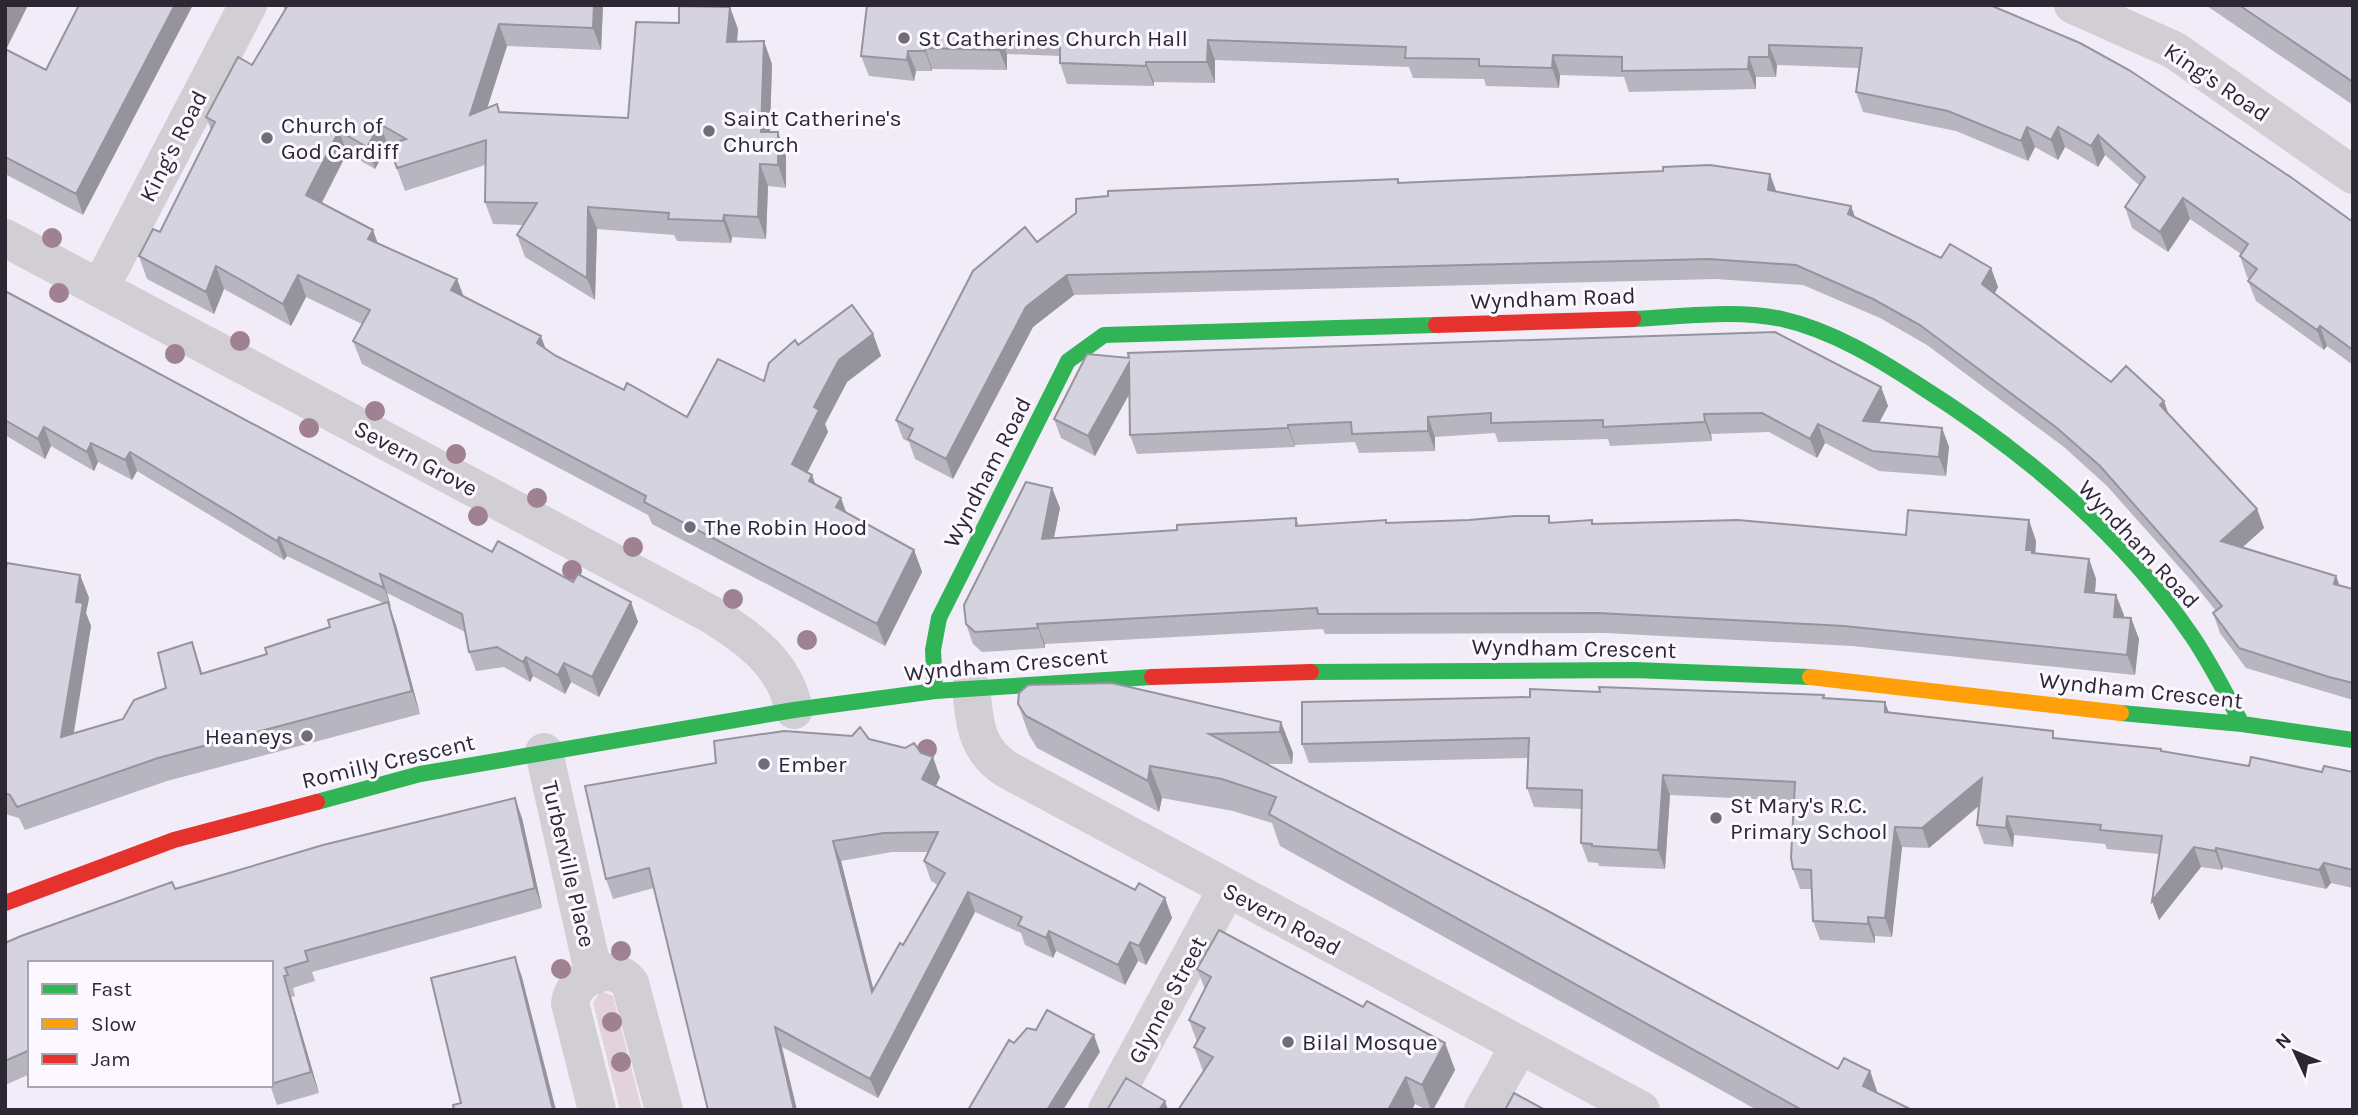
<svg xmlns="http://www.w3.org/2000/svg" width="2358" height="1115" viewBox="0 0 2358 1115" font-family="Karla,sans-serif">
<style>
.green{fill:#e2d2dc}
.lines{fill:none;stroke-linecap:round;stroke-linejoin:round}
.street{stroke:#d2cfd4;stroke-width:38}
.fast{stroke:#30b455;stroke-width:16}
.slow{stroke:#ff9f0a;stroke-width:16}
.jam{stroke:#e5322d;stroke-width:16}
.tree{fill:#9f8192}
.wall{fill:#b7b5c0;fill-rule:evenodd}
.shaded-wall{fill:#95949c}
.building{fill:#d5d3df;stroke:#95949c;stroke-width:2;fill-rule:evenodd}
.poi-dot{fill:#726c78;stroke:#fbf8ff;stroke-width:2.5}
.labels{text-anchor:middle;stroke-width:6;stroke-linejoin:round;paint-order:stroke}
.poi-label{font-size:23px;fill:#2d2734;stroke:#fbf8ff;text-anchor:start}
.street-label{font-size:23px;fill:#2d2734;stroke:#fbf8ff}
</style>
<rect width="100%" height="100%" fill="#f1ecf7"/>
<path class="green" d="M601,991L613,996L642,1110H620L593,1003Z"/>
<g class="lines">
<path class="street" d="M2073,5L2174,50L2353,175
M5,238L712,615C749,638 785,664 794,710
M100,288L248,5
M971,688C975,723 975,748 1006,769L1641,1110
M544,752L594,976
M597,1110L570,1003C574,976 611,960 630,983L664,1110
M1107,1110L1227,889
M1483,1110L1519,1046"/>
<path class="fast" d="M1633,319C1682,317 1734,309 1782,319C1831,330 1879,359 1920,386C2023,451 2123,535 2192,636C2211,664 2226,694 2242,724
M1311,672L1634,670L1810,677
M935,691L933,650L939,618L1068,361L1104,335L1436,325
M2121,713L2242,724L2353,740
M317,802L420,774L794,710L935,691L1152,677"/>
<path class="slow" d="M1810,677L2121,713"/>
<path class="jam" d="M1436,325L1633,319
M1152,677L1311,672
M5,903L174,840L317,802"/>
</g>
<g class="tree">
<circle cx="52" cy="238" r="10"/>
<circle cx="59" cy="293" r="10"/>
<circle cx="240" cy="341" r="10"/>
<circle cx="175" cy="354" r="10"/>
<circle cx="375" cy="411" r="10"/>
<circle cx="309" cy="428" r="10"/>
<circle cx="456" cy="454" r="10"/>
<circle cx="537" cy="498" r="10"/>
<circle cx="478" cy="516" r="10"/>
<circle cx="633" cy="547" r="10"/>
<circle cx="572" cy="570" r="10"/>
<circle cx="733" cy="599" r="10"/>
<circle cx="807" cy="640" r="10"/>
<circle cx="927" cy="749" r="10"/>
<circle cx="621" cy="951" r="10"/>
<circle cx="561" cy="969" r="10"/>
<circle cx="612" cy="1022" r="10"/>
<circle cx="621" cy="1062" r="10"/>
</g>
<path class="wall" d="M5,5H28L6,50L46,70L83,215L5,174Z
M283,5H603L601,50L507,46L487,108L499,112L628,118L738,29L737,42L772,64L770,132L786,155V188L768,186L766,239L732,237L731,243L677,241L674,235L597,229L595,300L525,257L517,235L524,225L493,224L485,202V165L405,191L389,147L388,146L375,169L347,153L322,203L378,244L457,279L464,297L556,356L624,390L687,417L764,381L798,345L873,334L881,356L847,382L825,424L828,432L807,472L816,484L847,512L914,550L922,572L885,646L652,524L648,515L362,364L353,341L362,324L306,297L291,326L224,289L214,314L147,279L139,256L160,232L211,130L206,117L252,65L285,11Z
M867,5H1990L2353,222V365L2327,346L2324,350L2256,301L2248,281L2250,279L2247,277L2240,256L2241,254L2190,219L2168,252L2132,228L2125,207L2140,186L2105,155L2098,167L2065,147L2058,160L2035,147L2028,161L1956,131L1863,112L1856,92L1859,68L1777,65L1776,77H1756V89L1629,92L1624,77L1560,75L1559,88L1486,86L1484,79L1413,78L1409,67L1215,60V83L1154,82V86L1067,84L1060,63V56L1007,54V70L932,69V71H916L914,81L869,76L861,56Z
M2204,5H2353V105L2207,6Z
M1398,179L1400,183L1777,192L1851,206L1855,217L1941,258L1991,268L1998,287L1995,293L2111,382L2168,414L2257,509L2264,528L2243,547L2336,576L2340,586L2353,589V700L2246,668L2220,633L2213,613L2216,611L2196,586L2107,486L2064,447L1927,345L1880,318L1803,285L1716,279L1074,295L1033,327L953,479L915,459L909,442L903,439L896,420L1037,242Z
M5,291L492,552L631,602L638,622L599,697L571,682L565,694L533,676L530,682L504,667L476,671L469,652L465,632L387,593L391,607L389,606L396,625L420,714L167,781L25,830L19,818L5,814V571L80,575L89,598L86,613L91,626L74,733L123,719L166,688L192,642L202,673L267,654L330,627L383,603L287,556L284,560L137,471L132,480L98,462L94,471L51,446L45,459L5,435Z
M1129,358L1881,387L1888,406L1879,422L1942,428L1949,447L1946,476L1879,471L1825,443L1817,458L1769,432L1711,434L1712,441L1610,446L1608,439L1498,442L1495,433L1435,437V451L1359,453L1355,442L1295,445V447L1137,454L1130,435L1129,394L1095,456L1061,438L1054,419Z
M1052,488L1060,508L1054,538L1177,530L1296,518L1299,526L1386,520L1387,523L1469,520L1549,516L1551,523L1592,520L1594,524L2036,541L2035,554L2089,559L2096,579L2095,593L2124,615V617L2131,618L2139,639L2135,675L1852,646L1606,633L1325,634L1323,629L1045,644V648L982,652L973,644L966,624Z
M1600,692L1824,695L1825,698L1885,702L1889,713L2056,738L2162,752L2249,766L2322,772H2353V888L2331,883L2326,889L2223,867L2222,870L2201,867L2159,920L2152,901L2159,854L2107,849L2105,844L2014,835L2013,847L1984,844L1977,825L1979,806L1929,848L1902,847L1892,937L1875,936V943L1820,940L1813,921L1812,889H1800L1793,869L1794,801L1670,795L1665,869L1599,866L1598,863L1588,862L1581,843L1582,809L1534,807L1527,788L1528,758L1309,763L1302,744L1530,697Z
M1018,704L1281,722L1293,753L1292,764H1266L1838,1069L1870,1071L1878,1094L1912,1110H1757L1280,846L1272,823L1233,811L1162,798L1159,812L1037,748L1029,735Z
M869,739L921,753L940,777L936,786L1135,890L1165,898L1172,918L1146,965L1138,961L1125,985L1056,951L1053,958L1025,945L1021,933L975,912L878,1098L782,1047L654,888L613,899L606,879ZM892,852H928L924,861L931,881L938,885L903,945L873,989L841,861Z
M522,818L542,908L312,972L315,981L293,988L295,996L291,997L319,1093L277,1105L270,1085H271V963H30V1074L5,1085V943L175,889Z
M1197,969L1363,1007L1445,1043L1455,1070L1433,1110H1427L1415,1104L1203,1071L1194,1047L1197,1042L1189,1020L1205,989Z"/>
<path class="shaded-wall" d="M10,5H28L5,51V14Z
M175,5H193L83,215L76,194Z
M594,5H603L601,50L593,28Z
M730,7L738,29L735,64L727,42Z
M499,24L507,46L478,137L470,115Z
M1000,34L1007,54V70L999,50Z
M1208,40L1215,60V83L1207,62Z
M764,41L772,64L769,154L761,132Z
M1769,45L1777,65L1776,77L1769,57Z
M925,48L932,69V71L925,51Z
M908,51L916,71L914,81L907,60Z
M1553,55L1560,75L1559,88L1552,68Z
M1749,57L1756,77V89L1748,69Z
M1146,62L1154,82V86L1146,66Z
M380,124L388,146L375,169L367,147Z
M2027,127L2035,147L2028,161L2021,141Z
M2058,127L2065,147L2058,160L2051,140Z
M339,131L347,153L314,217L306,195Z
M778,132L786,155V188L778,165Z
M2098,135L2105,155L2098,167L2091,146Z
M760,164L768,186L766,239L758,217Z
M1770,174L1777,193L1768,190Z
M2183,198L2190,219L2168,252L2160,232Z
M1851,206L1858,226L1848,214Z
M588,207L597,229L595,300L587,278Z
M724,215L732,237L731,243L723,221Z
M373,230L381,252L368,239Z
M216,266L224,289L214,314L206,292Z
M1991,268L1998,287L1989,303L1982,284Z
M298,275L306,297L291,326L283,304Z
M1067,275L1074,295L1033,327L953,479L946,459L1026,307Z
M457,279L465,301L451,290Z
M2320,326L2327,346L2324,350L2317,330Z
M873,334L881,356L847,382L825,424L828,432L800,487L792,464L814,407L839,360Z
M541,336L549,358L537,343Z
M1129,363L1136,382L1095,456L1088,436Z
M1881,387L1888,406L1870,440L1863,421Z
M2164,401L2171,421L2160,405Z
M1704,414L1711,434L1712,441L1705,422Z
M1428,417L1435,437V451L1428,431Z
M1818,424L1825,443L1817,458L1810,439Z
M1288,425L1295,445V447L1288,428Z
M44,427L51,446L45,459L38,439Z
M1942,428L1949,447L1946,476L1939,457Z
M91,443L98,462L94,471L87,452Z
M130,452L137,471L132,480L125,460Z
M812,475L820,497L809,481Z
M1052,488L1060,508L1049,560L1042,539Z
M841,498L849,520L836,507Z
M2257,509L2264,528L2228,560L2221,541Z
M2029,520L2036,541L2035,557L2026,550Z
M279,537L287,556L284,560L277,541Z
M914,550L922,572L885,646L877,624Z
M2089,559L2096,579L2093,612L2085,592Z
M380,574L387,593L391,607L384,588Z
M80,575L89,598L86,613L91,626L69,760L61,737Z
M2336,576L2343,595L2334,584Z
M2116,595L2124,615L2122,637L2114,617Z
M388,602L396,625L420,714L412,691Z
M631,602L638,622L599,697L592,677Z
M2131,618L2139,639L2135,675L2127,655Z
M1037,624L1045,644V648L1038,628Z
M192,642L200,666L209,697L201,674Z
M526,657L533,676L530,682L523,662Z
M564,663L571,682L565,694L558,675Z
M1885,702L1892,721L1885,712Z
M1281,722L1293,753L1292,764L1280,732Z
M933,757L940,777L929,799L922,779Z
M1150,766L1162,798L1159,812L1148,781Z
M1663,775L1670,795L1665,869L1658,850Z
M1982,778L1989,797L1929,848L1922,828Z
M515,798L522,818L542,908L535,888Z
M2007,816L2014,835L2013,847L2006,828Z
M1895,827L1902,847L1892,937L1885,918Z
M833,841L841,861L879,1011L872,992Z
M2194,847L2201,867L2159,920L2152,901Z
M2216,848L2223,867L2222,870L2215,851Z
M2324,863L2331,883L2326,889L2319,870Z
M968,892L975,912L878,1098L870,1079Z
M1165,898L1172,918L1146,965L1139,946Z
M1868,917L1875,936V943L1868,924Z
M1049,931L1056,951L1053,958L1046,938Z
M1130,942L1138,961L1125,985L1118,965Z
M515,957L522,977L556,1110H553Z
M284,976L291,997L319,1093L311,1072Z
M775,1027L782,1047L797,1110H794Z
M1094,1035L1100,1052L1063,1110H1047Z
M1445,1043L1455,1070L1433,1110H1431L1422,1085Z
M1870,1071L1881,1103L1863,1086Z
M1406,1077L1415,1104L1412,1110H1388Z
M1165,1101L1168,1110H1159Z"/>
<path class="building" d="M5,5H10L5,14Z
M79,5H175L76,194L5,157V49L46,70Z
M288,5H594L593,28L499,24L470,115L497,104L499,112L628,118L636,22L679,23V6L730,7L727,42L764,41L761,132H778V165L760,164L758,217L724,215L723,221L668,219L669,213L588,207L587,278L517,235L537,203L485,202L486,140L397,168L389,145L406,139L380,124L367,147L339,131L306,195L373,230L368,239L457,279L451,290L541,336L537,343L556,356L624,390L627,383L687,417L718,359L764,381L769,363L795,340L798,345L852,305L873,334L839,360L814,407L819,410L792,464L812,475L809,481L841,498L836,507L914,550L877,624L644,502L646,496L353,341L370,310L298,275L283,304L216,266L206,292L139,256L153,229L160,232L215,122L206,117L238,57L252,65Z
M867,5H1990L2080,43L2129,70L2292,178L2353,222V350L2320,326L2317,330L2248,281L2257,269L2240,256L2248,244L2183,198L2160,232L2125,207L2145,177L2098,135L2091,146L2058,127L2051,140L2027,127L2021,141L1948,111L1856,92L1862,48L1769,45V57H1749L1748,69L1622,71V57L1553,55L1552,68L1479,66V59L1405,58L1406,47L1208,40L1207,62H1146V66L1060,63V36L1000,34L999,50L925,48V51H908L907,60L861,56Z
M2239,5H2353V82Z
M1710,165L1770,174L1768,190L1851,206L1848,214L1941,258L1950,244L1991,268L1982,284L2111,382L2126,366L2164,401L2160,405L2257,509L2221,541L2336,576L2334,584L2353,589V683L2329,677L2239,648L2213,613L2222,606L2189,567L2100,466L2057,428L1920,325L1873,299L1796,265L1709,259L1067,275L1026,307L946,459L908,439L913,429L896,420L973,271L1025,227L1037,242L1076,213V199L1108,196V191L1398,179V183L1663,171V167Z
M5,291L492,552L498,541L573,582L578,574L631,602L592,677L564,663L558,675L526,657L523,662L497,647L469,652L462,614L380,574L384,588L279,537L277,541L130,452L125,460L91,443L87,452L44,427L38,439L5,420Z
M1775,332L1881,387L1863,421L1942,428L1939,457L1872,451L1818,424L1810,439L1762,413L1704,414L1705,422L1603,427V420L1491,423V413L1428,417V431L1352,434L1351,422L1288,425V428L1130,435L1129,363L1088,436L1054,419L1087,354L1129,358L1128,353Z
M1026,482L1052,488L1042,539L1177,530V525L1296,518V526L1386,520V523L1469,520L1515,516H1549V523L1592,520V524L1738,520L1906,535L1908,510L2029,520L2026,550H2032V553L2089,559L2085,592L2116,595L2114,617L2131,618L2127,655L1844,626L1598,613L1318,614L1317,608L1037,624L1038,628L975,632L966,624L964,605Z
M7,563L80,575L76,602L83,603L61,737L123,719L134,700L166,688L158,653L192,642L201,674L267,654L265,648L330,627L328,620L388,602L412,691L158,758L17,807L10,795L5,793V571Z
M1112,683L1281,722L1280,732L1209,734L1548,911L1838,1069L1844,1058L1870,1071L1863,1086L1912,1110H1802L1269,814L1276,797L1222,779L1150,766L1148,781L1026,716L1018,704L1019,693L1028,685Z
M1599,687L1824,695L1823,698L1885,702V712L2053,731V738L2161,749V751L2249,766L2251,757L2322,772L2324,766L2353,772V870L2324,863L2319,870L2216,848L2215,851L2194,847L2152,901L2162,836L2100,830L2101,825L2007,816L2006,828L1977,825L1982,778L1922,828L1895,827L1885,918L1868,917V924L1813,921L1811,870L1793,869L1791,858L1795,782L1663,775L1658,850L1592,846V844L1581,843L1582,790L1527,788L1529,738L1302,744V702L1530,697V689L1600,692Z
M860,727L869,739L905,748L914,743L921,753L933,757L922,779L1135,890L1139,883L1165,898L1139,946L1130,942L1118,965L1049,931L1046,938L1018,925L1022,917L968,892L870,1079L775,1027L794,1110H708L649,868L606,879L585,786L716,763L714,741L784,731L852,736ZM938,832L924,861L945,873L903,945L900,943L872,992L833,841L884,833Z
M515,798L535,888L305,951L308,961L285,968L288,975L284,976L311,1072L271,1084V963H30V1050L5,1061V943L21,936L172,882L175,889L323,845Z
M1219,930L1363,1007L1367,1001L1445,1043L1422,1085L1406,1077L1388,1110H1178L1213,1057L1194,1047L1205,1028L1189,1020L1211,977L1197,969Z
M515,957L553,1110H454L453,1105L461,1103L431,978Z
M1047,1010L1094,1035L1047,1110H968L1009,1040L1014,1043L1027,1028L1036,1030Z
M1126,1078L1165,1101L1159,1110H1107Z
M1514,1093L1545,1110H1505Z"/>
<g class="poi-dot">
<circle cx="904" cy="38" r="7"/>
<circle cx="709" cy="131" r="7"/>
<circle cx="267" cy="138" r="7"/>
<circle cx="690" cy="527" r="7"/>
<circle cx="307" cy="736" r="7"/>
<circle cx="764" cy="764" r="7"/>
<circle cx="1716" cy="818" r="7"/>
<circle cx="1288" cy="1042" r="7"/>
</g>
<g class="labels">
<g class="poi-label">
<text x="918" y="46">St Catherines Church Hall</text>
<text x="723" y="126">Saint Catherine's<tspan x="723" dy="26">Church</tspan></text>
<text x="281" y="133">Church of<tspan x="281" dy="26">God Cardiff</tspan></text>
<text x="704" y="535">The Robin Hood</text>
<text x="293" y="744" text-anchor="end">Heaneys</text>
<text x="778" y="772">Ember</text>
<text x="1730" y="813">St Mary's R.C.<tspan x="1730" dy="26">Primary School</tspan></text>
<text x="1302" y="1050">Bilal Mosque</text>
</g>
<g class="street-label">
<text transform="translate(2217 82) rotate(34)" y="8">King's Road</text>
<text transform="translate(173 146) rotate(-63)" y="8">King's Road</text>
<text transform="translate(1553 298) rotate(-2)" y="8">Wyndham Road</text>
<text transform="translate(416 458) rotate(28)" y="8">Severn Grove</text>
<text transform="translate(987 472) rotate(-63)" y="8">Wyndham Road</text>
<text transform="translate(2139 544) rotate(47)" y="8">Wyndham Road</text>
<text transform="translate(1574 648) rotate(1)" y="8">Wyndham Crescent</text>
<text transform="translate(1006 664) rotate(-5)" y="8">Wyndham Crescent</text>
<text transform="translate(2141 690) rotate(6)" y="8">Wyndham Crescent</text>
<text transform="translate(388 761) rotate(-13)" y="8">Romilly Crescent</text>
<text transform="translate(569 864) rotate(77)" y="8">Turberville Place</text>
<text transform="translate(1282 919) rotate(28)" y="8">Severn Road</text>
<text transform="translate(1167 1000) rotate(-62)" y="8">Glynne Street</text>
</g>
</g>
<rect width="2358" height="1115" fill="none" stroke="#2d2734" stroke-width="14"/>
<rect x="28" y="961" width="245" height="126" fill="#fbf8ff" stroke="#a9a4ae" stroke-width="2"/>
<rect x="42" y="984" width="35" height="10" fill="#30b455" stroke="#a9a4ae" stroke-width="2"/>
<text x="91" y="996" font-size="21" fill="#2d2734">Fast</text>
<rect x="42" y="1019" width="35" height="10" fill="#ff9f0a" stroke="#a9a4ae" stroke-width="2"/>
<text x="91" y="1031" font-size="21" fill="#2d2734">Slow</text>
<rect x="42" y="1054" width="35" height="10" fill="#e5322d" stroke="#a9a4ae" stroke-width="2"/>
<text x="91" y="1066" font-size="21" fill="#2d2734">Jam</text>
<g transform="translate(2295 1052) rotate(314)" stroke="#fbf8ff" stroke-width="5" paint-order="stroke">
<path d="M0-5L12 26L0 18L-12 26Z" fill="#2d2734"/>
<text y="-10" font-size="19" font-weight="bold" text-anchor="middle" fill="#2d2734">N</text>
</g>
</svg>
